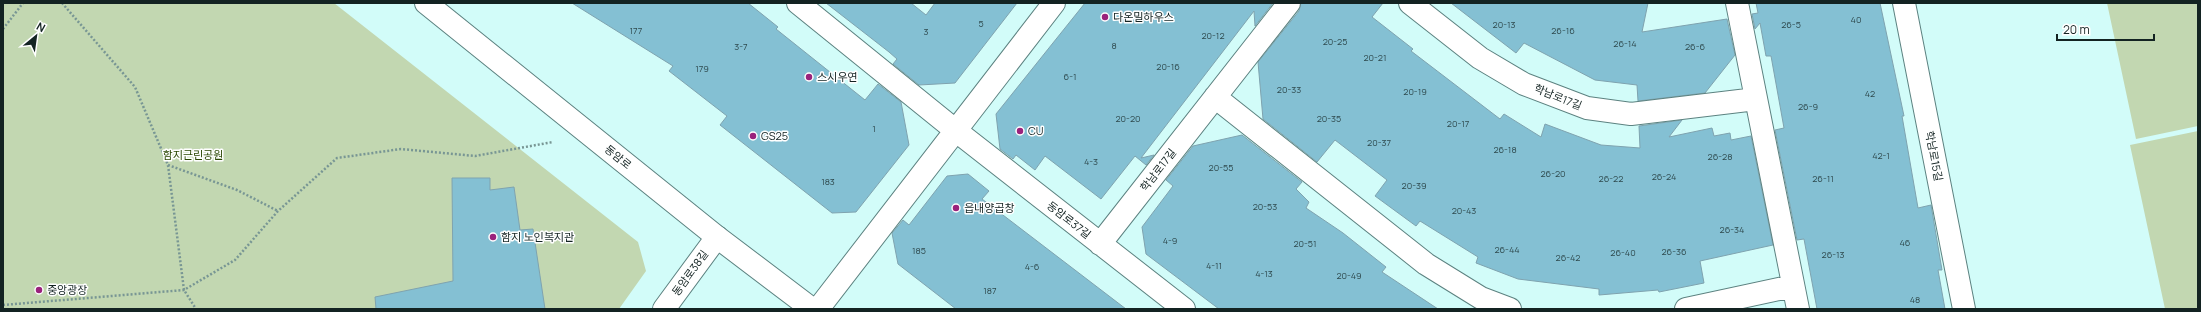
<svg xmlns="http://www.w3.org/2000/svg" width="2201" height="312" viewBox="0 0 2201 312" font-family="Manrope,'Noto Sans KR',sans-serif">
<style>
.green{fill:#c2d7b1}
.building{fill:#84c0d3;stroke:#7fa3af}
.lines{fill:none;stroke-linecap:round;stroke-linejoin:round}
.street-casing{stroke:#5c8280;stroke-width:24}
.secondary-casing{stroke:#5c8280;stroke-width:24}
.path{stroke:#789694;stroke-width:2.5;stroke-dasharray:2 2;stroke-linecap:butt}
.street{stroke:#fff;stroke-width:22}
.secondary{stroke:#fff;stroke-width:22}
.poi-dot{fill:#9a227c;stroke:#fff;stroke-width:1.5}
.labels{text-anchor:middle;stroke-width:3;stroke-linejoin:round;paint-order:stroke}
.number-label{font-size:9px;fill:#2f4a4e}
.poi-label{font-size:11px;fill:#132322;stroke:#fff;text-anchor:start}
.street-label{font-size:11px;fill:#132322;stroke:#fff}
.park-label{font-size:11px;fill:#2a4702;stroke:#fff}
</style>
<rect width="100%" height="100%" fill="#d2fcf9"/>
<path class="green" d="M3,3H334L638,242L646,271L619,309H3Z
M2107,3H2198V126L2136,139Z
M2198,131V309H2165L2130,145Z"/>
<path class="building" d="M572,3H748L778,27L776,29L865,100L878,84L901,102L909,145L856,212L832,213L720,125L727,116L669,71L673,66Z
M826,3H911L926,15L935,3H1017L955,83L919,85L893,64L897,59L889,52Z
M1085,3H1273L1255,26L1254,11L1141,158L1154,155L1146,165L1135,156L1101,199L1045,156L1035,170L1016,155L1013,159L1000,149L996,114Z
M1301,3H1383L1372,17L1413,49L1411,51L1500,119L1504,114L1541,137L1545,124L1601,145L1640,148L1639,126L1682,120L1669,137L1712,128L1714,136L1730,133L1731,140L1751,136L1773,245L1700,261L1704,283L1659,292L1658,290L1599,295V289L1518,279L1476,263L1478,257L1420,221L1416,226L1375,196L1387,180L1335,140L1317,162L1263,119L1258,62L1299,11Z
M1451,3H1648L1642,32L1727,19L1735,55L1705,93L1638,101L1637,85L1595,80L1524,43L1516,53Z
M1756,3H1880L1904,116H1902L1918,208L1931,205L1942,270H1938L1945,309H1817L1804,239L1797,240L1775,130L1784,128L1771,56H1766L1760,23L1755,29L1752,14L1758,13Z
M1242,135L1302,182L1296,189L1309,202L1306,208L1343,233L1386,267L1382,272L1438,309H1219L1146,254L1142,227L1173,186L1166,180L1193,146Z
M968,174L989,191L982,199L1126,309H956L898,264L892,233L903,220L909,225L947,176Z
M452,178H490V190L514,187L520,230L533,229L545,309H376L375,297L453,281Z"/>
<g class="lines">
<g class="street-casing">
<path id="street" d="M798,3L955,130L1184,309
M1410,3L1480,58L1524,84L1587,108L1631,114L1756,99
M1737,3L1798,309
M1904,3L1964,309
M1215,97L1426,264L1481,298L1510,309
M1100,244L1289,3
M664,309L717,237
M818,309L1054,3
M1686,309L1793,286"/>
</g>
<g class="secondary-casing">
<path id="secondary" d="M426,3L717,237L812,309"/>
</g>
<path class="path" d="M62,3L135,87L168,165L184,290L196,309
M3,29L23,3
M168,165L237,190L278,211
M3,305L184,290L235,260L278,211L337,158L401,149L475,156L553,142"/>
<use href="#street" class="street"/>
<use href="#secondary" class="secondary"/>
</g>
<g class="poi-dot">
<circle cx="1105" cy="17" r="4"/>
<circle cx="809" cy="77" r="4"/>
<circle cx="1020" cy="131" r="4"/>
<circle cx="753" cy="136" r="4"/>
<circle cx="956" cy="208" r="4"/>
<circle cx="493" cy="237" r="4"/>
<circle cx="39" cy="290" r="4"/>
</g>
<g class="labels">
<g class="number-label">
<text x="1856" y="23">40</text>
<text x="981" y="27">5</text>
<text x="1504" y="28">20-13</text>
<text x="1791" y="28">26-5</text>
<text x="636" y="34">177</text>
<text x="1563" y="34">26-16</text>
<text x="926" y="35">3</text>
<text x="1213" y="39">20-12</text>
<text x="1335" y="45">20-25</text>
<text x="1625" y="47">26-14</text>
<text x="1114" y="49">8</text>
<text x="741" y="50">3-7</text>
<text x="1695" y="50">26-6</text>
<text x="1375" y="61">20-21</text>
<text x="1168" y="70">20-16</text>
<text x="702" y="72">179</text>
<text x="1070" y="80">6-1</text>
<text x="1289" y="93">20-33</text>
<text x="1415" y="95">20-19</text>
<text x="1870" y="97">42</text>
<text x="1808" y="110">26-9</text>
<text x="1128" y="122">20-20</text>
<text x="1329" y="122">20-35</text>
<text x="1458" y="127">20-17</text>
<text x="874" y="132">1</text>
<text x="1379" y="146">20-37</text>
<text x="1505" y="153">26-18</text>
<text x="1881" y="159">42-1</text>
<text x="1720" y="160">26-28</text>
<text x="1091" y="165">4-3</text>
<text x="1221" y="171">20-55</text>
<text x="1553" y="177">26-20</text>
<text x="1664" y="180">26-24</text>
<text x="1611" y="182">26-22</text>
<text x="1823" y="182">26-11</text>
<text x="828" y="185">183</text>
<text x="1414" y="189">20-39</text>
<text x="1265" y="210">20-53</text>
<text x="1464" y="214">20-43</text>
<text x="1732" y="233">26-34</text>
<text x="1170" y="244">4-9</text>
<text x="1905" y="246">46</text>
<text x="1305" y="247">20-51</text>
<text x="1507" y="253">26-44</text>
<text x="919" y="254">185</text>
<text x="1674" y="255">26-36</text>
<text x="1623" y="256">26-40</text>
<text x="1833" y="258">26-13</text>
<text x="1568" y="261">26-42</text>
<text x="1214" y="269">4-11</text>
<text x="1032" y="270">4-6</text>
<text x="1264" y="277">4-13</text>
<text x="1349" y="279">20-49</text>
<text x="990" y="294">187</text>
<text x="1915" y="303">48</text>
</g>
<g class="poi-label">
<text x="1113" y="21">다온밀하우스</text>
<text x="817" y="81">스시우연</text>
<text x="1028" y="135">CU</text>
<text x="761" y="140">GS25</text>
<text x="964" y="212">읍내양곱창</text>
<text x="501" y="241">함지 노인복지관</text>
<text x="47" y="294">중앙광장</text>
</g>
<g class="street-label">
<text transform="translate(1558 97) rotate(22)" y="4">학남로17길</text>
<text transform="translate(1934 156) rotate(79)" y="4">학남로15길</text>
<text transform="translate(618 157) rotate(39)" y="4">동암로</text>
<text transform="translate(1158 170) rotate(-52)" y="4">학남로17길</text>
<text transform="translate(1069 220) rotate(38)" y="4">동암로37길</text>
<text transform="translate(690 273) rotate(-54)" y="4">동암로38길</text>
</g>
<g class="park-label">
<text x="193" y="159">함지근린공원</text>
</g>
</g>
<rect width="2201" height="312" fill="none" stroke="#132322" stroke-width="8"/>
<g transform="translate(36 36) rotate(29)" stroke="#ffffff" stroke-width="3" paint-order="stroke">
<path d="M0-3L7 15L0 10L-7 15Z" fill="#132322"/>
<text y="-6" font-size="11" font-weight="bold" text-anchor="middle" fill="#132322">N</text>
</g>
<path d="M2057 34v6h97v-6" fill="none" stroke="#132322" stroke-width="2"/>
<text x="2063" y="34" font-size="12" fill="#132322" stroke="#ffffff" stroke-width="3" paint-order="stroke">20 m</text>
</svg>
